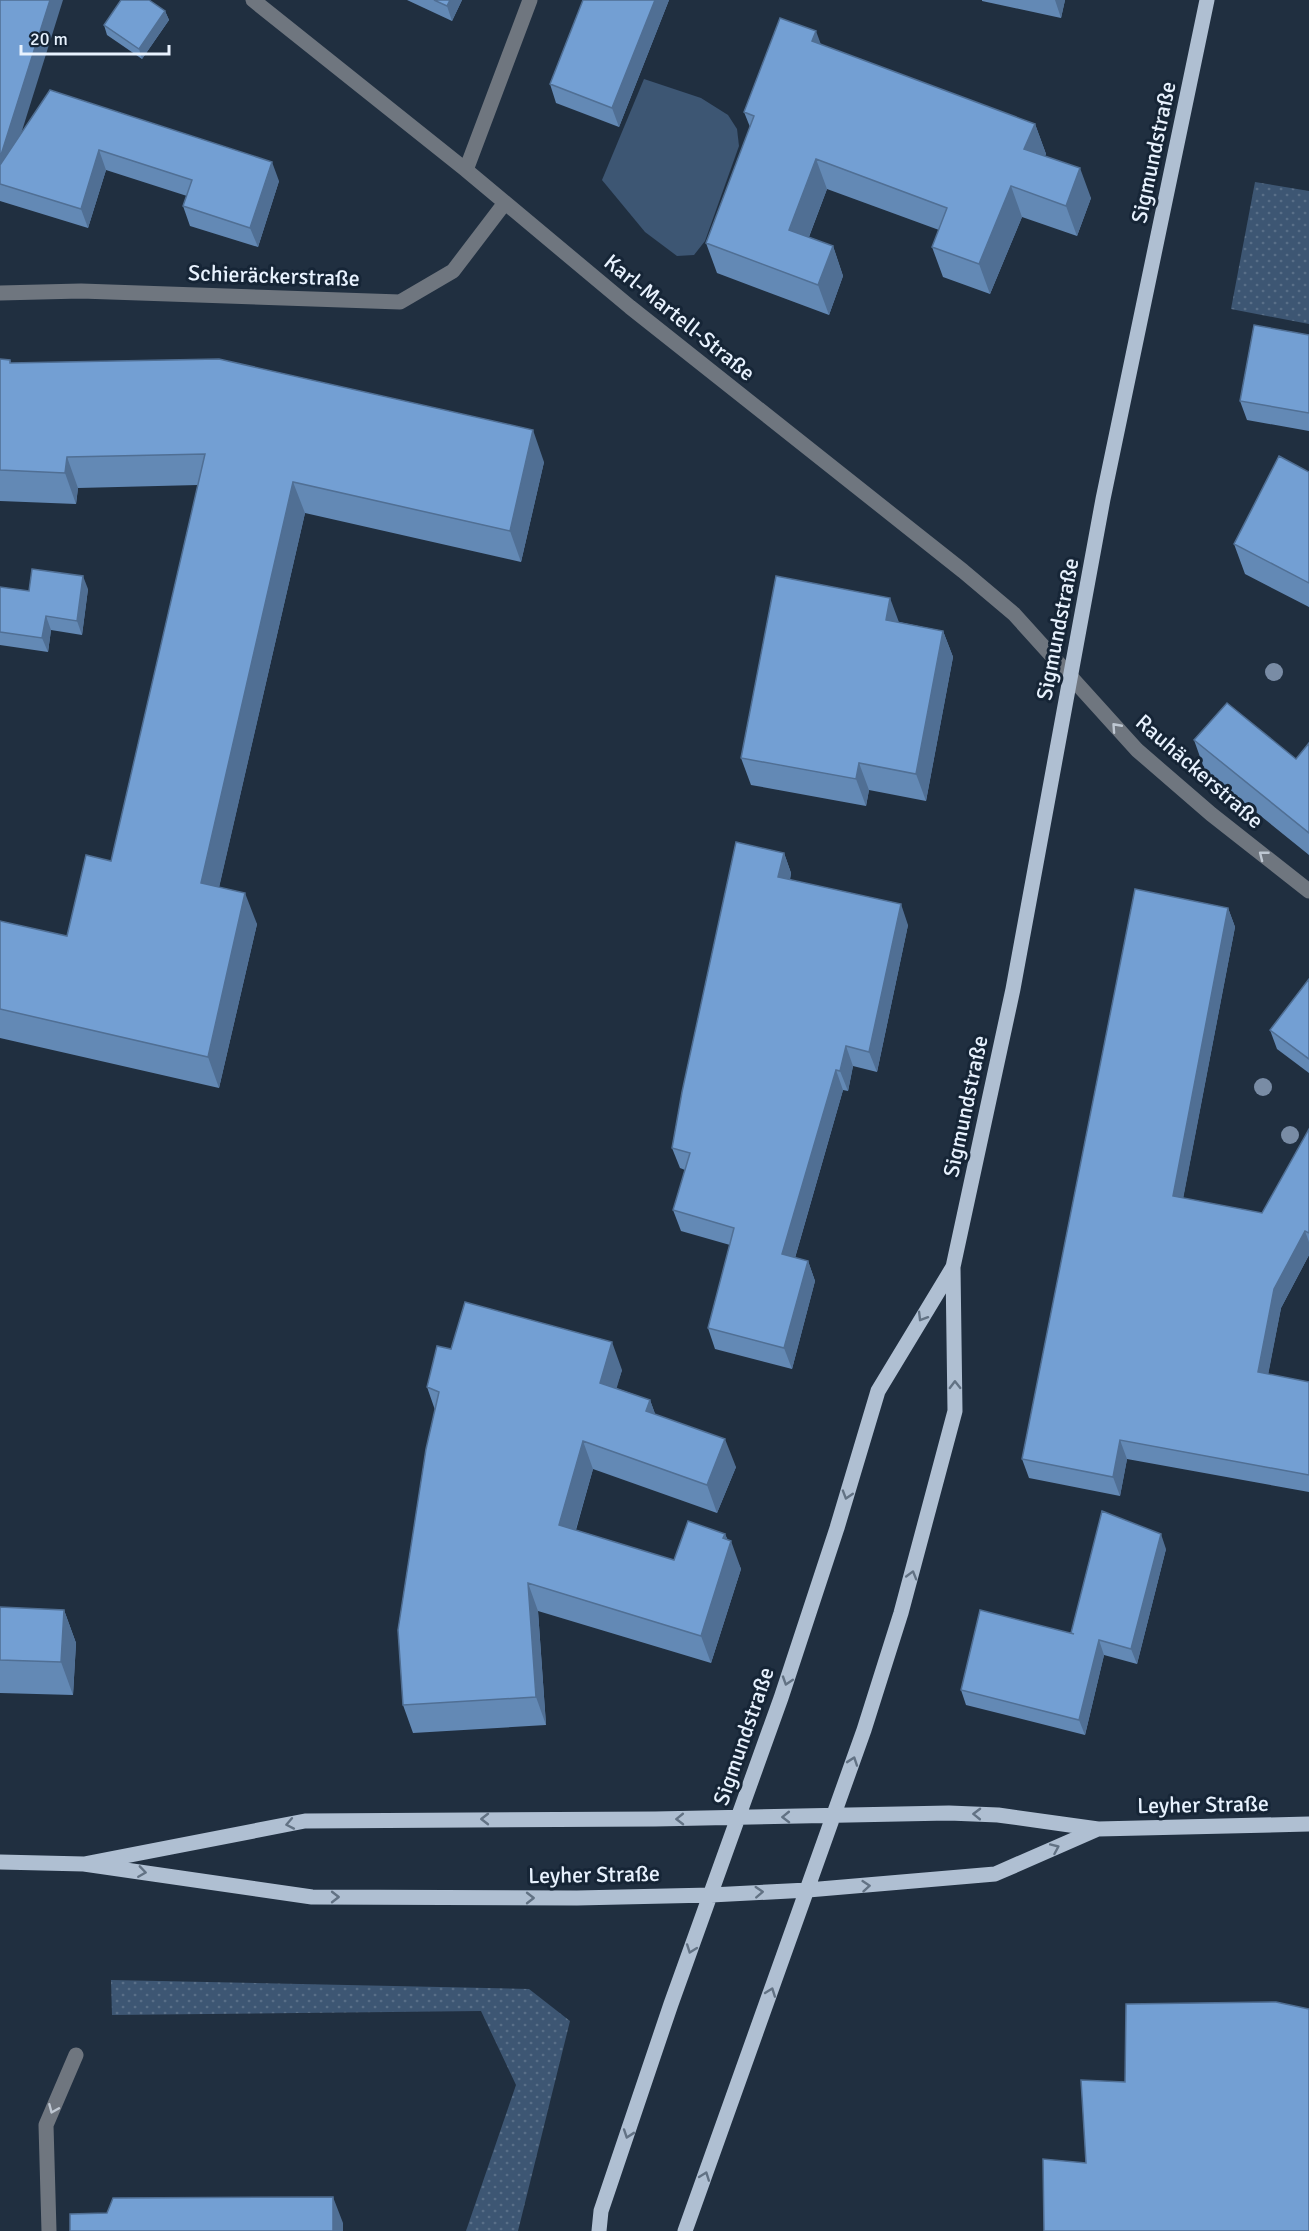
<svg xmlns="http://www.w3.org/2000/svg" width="1309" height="2231" viewBox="0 0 1309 2231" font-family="Signika,sans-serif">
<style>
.grass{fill:url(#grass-dots)}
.park{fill:#3d5673}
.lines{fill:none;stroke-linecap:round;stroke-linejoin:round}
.minor{stroke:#6f767f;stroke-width:15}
.major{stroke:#afbfd2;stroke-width:15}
.tree{fill:#798ca5}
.wall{fill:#6389b5}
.shaded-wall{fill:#506f94}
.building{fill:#739fd3;stroke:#506f94;stroke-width:1.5}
.oneway{stroke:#bec7d2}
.oneway2{stroke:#627284}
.labels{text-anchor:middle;stroke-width:6;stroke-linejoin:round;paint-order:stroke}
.street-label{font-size:22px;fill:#e8f2fe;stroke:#162536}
</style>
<defs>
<pattern id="grass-dots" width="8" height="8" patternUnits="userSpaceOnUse" patternTransform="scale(1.5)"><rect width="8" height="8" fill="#3d5673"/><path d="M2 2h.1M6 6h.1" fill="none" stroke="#596f88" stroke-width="1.8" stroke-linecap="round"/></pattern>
</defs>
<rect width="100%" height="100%" fill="#202f40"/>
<path class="grass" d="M1255,182L1309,191V324L1231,309Z
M111,1980L529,1989L570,2021L518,2231H466L516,2085L481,2011L112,2015Z"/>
<path class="park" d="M644,79L701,98L728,115L737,129L739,146L705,241L694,255L677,256L645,232L602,180Z"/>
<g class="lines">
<path class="minor" d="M253,0L466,170L630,307L963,571L1014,614L1137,750L1211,814L1309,891
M466,170L530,0
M0,293L81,291L400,302L453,271L504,204
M49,2231L46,2125L76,2055"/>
<path class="major" d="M0,1862L84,1864L312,1897L577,1898L711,1895L808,1890L995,1874L1098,1829
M84,1864L305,1821L655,1819L949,1813L998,1815L1098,1829L1309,1824
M599,2231L601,2211L671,2004L781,1698L837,1528L878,1391L953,1267
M685,2231L864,1730L901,1613L955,1411L953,1267L1013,989L1103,499L1207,0"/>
</g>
<g class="tree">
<circle cx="1274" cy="672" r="9"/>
<circle cx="1263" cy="1087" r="9"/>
<circle cx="1290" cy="1135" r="9"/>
</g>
<path class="wall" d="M0,0L21,134L279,181L258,247L190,226L183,206L187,196L106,170L88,228L0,201Z
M407,0H462L452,21Z
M583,0H669L619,127L556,103L550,84Z
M982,0H1065L1061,18L982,1Z
M165,11L169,20L142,59L107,35L104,25Z
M821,45L1035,124L1046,154L1045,156L1091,198L1077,236L1022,217L990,294L943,277L932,247L939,230L827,189L809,237L833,246L843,276L829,315L717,273L706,243L750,127L744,112Z
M1309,335V431L1247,420L1240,401Z
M0,359L10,360L11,363L544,462L521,562L305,513L219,887L257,924L219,1088L0,1038V921L67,936L111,861L198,485L78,488L76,504L0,501Z
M1309,472V607L1245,574L1234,544Z
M0,587L29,591L88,589L82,635L51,630L48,652L0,645Z
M899,622L943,631L953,657L926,801L869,790L866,806L751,785L741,758Z
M1194,740L1296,759L1309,743V855L1205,771Z
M784,853L791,873L790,880L908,925L877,1072L853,1066L848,1091L843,1090L795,1258L808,1261L815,1281L792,1369L715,1349L708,1328L730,1245L681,1231L673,1210L685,1170L680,1168L672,1148Z
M1228,908L1235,927L1183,1198L1262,1213L1309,1129V1255L1281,1308L1268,1374L1309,1382V1492L1127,1459L1120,1496L1029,1478L1022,1459Z
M1309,979V1073L1277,1049L1270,1030Z
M451,1349L622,1370L616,1388L650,1400L655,1414L736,1467L717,1513L593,1469L576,1530L674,1560L725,1534L741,1569L711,1663L538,1611L546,1725L413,1733L403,1705L435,1410L427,1387Z
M1166,1549L1137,1664L1104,1655L1085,1735L966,1705L961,1690L1071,1633Z
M0,1607L64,1610L76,1643L73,1695L0,1693Z"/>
<path class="shaded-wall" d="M50,0H63L5,185L0,183V158Z
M450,0H462L452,21L447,6Z
M655,0H669L619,127L612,108Z
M1055,0H1065L1061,18Z
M165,11L169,20L142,59L139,49Z
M816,31L827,61L812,41Z
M1035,124L1046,154L1035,179L1024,149Z
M99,150L106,170L88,228L81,209Z
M816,159L827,189L800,260L789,230Z
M272,162L279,181L258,247L250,228Z
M1080,168L1091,198L1077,236L1066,206Z
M1011,186L1022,217L990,294L979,264Z
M833,246L843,276L829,315L818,285Z
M533,430L544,462L521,562L510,531Z
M67,457L78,488L76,504L65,473Z
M293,482L305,513L213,914L201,883Z
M83,576L88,589L82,635L77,621Z
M890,598L900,625L886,620Z
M46,616L51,630L48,652L42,638Z
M943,631L953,657L926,801L916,774Z
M859,763L869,790L866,806L856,779Z
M784,853L791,873L786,898L778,877Z
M245,893L257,924L219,1088L208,1057Z
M901,904L908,925L877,1072L869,1052Z
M1228,908L1235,927L1180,1215L1173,1196Z
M846,1046L853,1066L848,1091L840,1071Z
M836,1070L843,1090L790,1275L782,1254Z
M1305,1231L1309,1242V1255L1281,1308L1265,1391L1258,1372L1274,1289Z
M808,1261L815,1281L792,1369L784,1348Z
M612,1342L622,1370L610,1411L600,1383Z
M650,1400L660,1427L646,1411Z
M725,1439L736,1467L717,1513L707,1485Z
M1120,1440L1127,1459L1120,1496L1113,1477Z
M583,1441L593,1469L569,1553L559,1525Z
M725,1534L730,1546L731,1541L741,1569L711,1663L701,1636Z
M1161,1534L1166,1549L1137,1664L1131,1649Z
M528,1583L538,1611L546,1725L536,1697Z
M64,1610L76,1643L73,1695L61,1662Z
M1099,1640L1104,1655L1085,1735L1079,1720Z
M333,2197L343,2223V2231H333Z"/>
<path class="building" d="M0,0H50L0,158Z
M121,0H149L165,11L139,49L104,25Z
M434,0H450L447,6Z
M583,0H655L612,108L550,84Z
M780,18L816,31L812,41L1035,124L1024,149L1080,168L1066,206L1011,186L979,264L932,247L947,208L816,159L789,230L833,246L818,285L706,243L754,116L744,112Z
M50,90L272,162L250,228L183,206L192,180L99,150L81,209L0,184V165Z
M1254,325L1309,335V413L1240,401Z
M0,359L10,360V363L219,359L533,430L510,531L293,482L201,883L245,893L208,1057L0,1009V921L67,936L86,855L111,861L205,454L67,457L65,473L0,470Z
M1279,456L1309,472V583L1234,544Z
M32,569L83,576L77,621L46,616L42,638L0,632V587L29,591Z
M776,576L890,598L886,620L943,631L916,774L859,763L856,779L741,758Z
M1227,703L1296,759L1309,743V833L1194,740Z
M736,842L784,853L778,877L901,904L869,1052L846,1046L840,1071L836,1070L782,1254L808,1261L784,1348L708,1328L734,1228L673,1210L690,1153L672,1148L682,1092Z
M1135,889L1228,908L1173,1196L1262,1213L1309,1129V1233L1305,1231L1274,1289L1258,1372L1309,1382V1475L1120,1440L1113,1477L1022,1459Z
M1309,979V1059L1270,1030Z
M465,1302L612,1342L600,1383L650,1400L646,1411L725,1439L707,1485L583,1441L559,1525L674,1560L688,1521L725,1534L723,1538L731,1541L701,1636L528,1583L536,1697L403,1705L398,1630L426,1449L439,1392L427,1387L437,1346L451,1349Z
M1102,1511L1161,1534L1131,1649L1099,1640L1079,1720L961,1690L980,1610L1074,1634L1071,1633Z
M0,1607L64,1610L61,1662L0,1660Z
M1276,2002L1309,2009V2231H1044L1043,2159L1086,2163L1081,2080L1125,2082L1126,2004Z
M333,2197V2231H70V2214L107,2213L113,2198Z"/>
<defs><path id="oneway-chevron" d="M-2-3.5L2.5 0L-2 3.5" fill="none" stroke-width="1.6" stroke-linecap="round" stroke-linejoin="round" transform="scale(1.5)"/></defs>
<g class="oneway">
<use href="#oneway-chevron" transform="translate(1116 727) rotate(-132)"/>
<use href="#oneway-chevron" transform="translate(1263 855) rotate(-142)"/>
<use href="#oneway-chevron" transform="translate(53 2109) rotate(113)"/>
</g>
<g class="oneway2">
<use href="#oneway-chevron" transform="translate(922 1317) rotate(121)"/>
<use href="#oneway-chevron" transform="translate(955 1385) rotate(-91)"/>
<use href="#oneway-chevron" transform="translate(847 1495) rotate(107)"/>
<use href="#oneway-chevron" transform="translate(912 1575) rotate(-74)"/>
<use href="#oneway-chevron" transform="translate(787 1681) rotate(108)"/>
<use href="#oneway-chevron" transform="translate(853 1761) rotate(-71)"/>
<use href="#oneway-chevron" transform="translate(977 1814) rotate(-179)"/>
<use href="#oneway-chevron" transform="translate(786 1817) rotate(179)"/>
<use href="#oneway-chevron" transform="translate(485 1819) rotate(180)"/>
<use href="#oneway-chevron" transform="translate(680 1819) rotate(179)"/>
<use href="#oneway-chevron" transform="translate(290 1824) rotate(169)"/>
<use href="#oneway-chevron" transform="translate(1055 1848) rotate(-24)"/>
<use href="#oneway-chevron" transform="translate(142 1872) rotate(8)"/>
<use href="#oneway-chevron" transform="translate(866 1886) rotate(-5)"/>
<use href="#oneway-chevron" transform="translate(759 1892) rotate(-3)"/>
<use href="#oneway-chevron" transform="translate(335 1897)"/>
<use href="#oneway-chevron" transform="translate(530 1898)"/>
<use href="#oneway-chevron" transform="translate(691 1949) rotate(110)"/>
<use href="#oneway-chevron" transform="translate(771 1992) rotate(-70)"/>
<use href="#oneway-chevron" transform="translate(628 2134) rotate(109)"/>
<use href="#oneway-chevron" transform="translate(705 2176) rotate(-70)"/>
</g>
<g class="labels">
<g class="street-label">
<text transform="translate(1153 152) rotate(-78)" y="8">Sigmundstraße</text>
<text transform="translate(274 275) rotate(2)" y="8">Schieräckerstraße</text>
<text transform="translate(680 317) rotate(39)" y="8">Karl-Martell-Straße</text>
<text transform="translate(1057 629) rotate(-79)" y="8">Sigmundstraße</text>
<text transform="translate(1200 771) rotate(41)" y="8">Rauhäckerstraße</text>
<text transform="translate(965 1106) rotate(-78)" y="8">Sigmundstraße</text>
<text transform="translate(743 1736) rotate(-71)" y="8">Sigmundstraße</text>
<text transform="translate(1203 1804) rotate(-1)" y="8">Leyher Straße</text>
<text transform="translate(594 1874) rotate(-1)" y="8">Leyher Straße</text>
</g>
</g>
<path d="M21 45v9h148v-9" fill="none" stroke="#e8f2fe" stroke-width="3"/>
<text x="30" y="45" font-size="18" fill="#e8f2fe" stroke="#162536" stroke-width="4.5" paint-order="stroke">20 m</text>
</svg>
